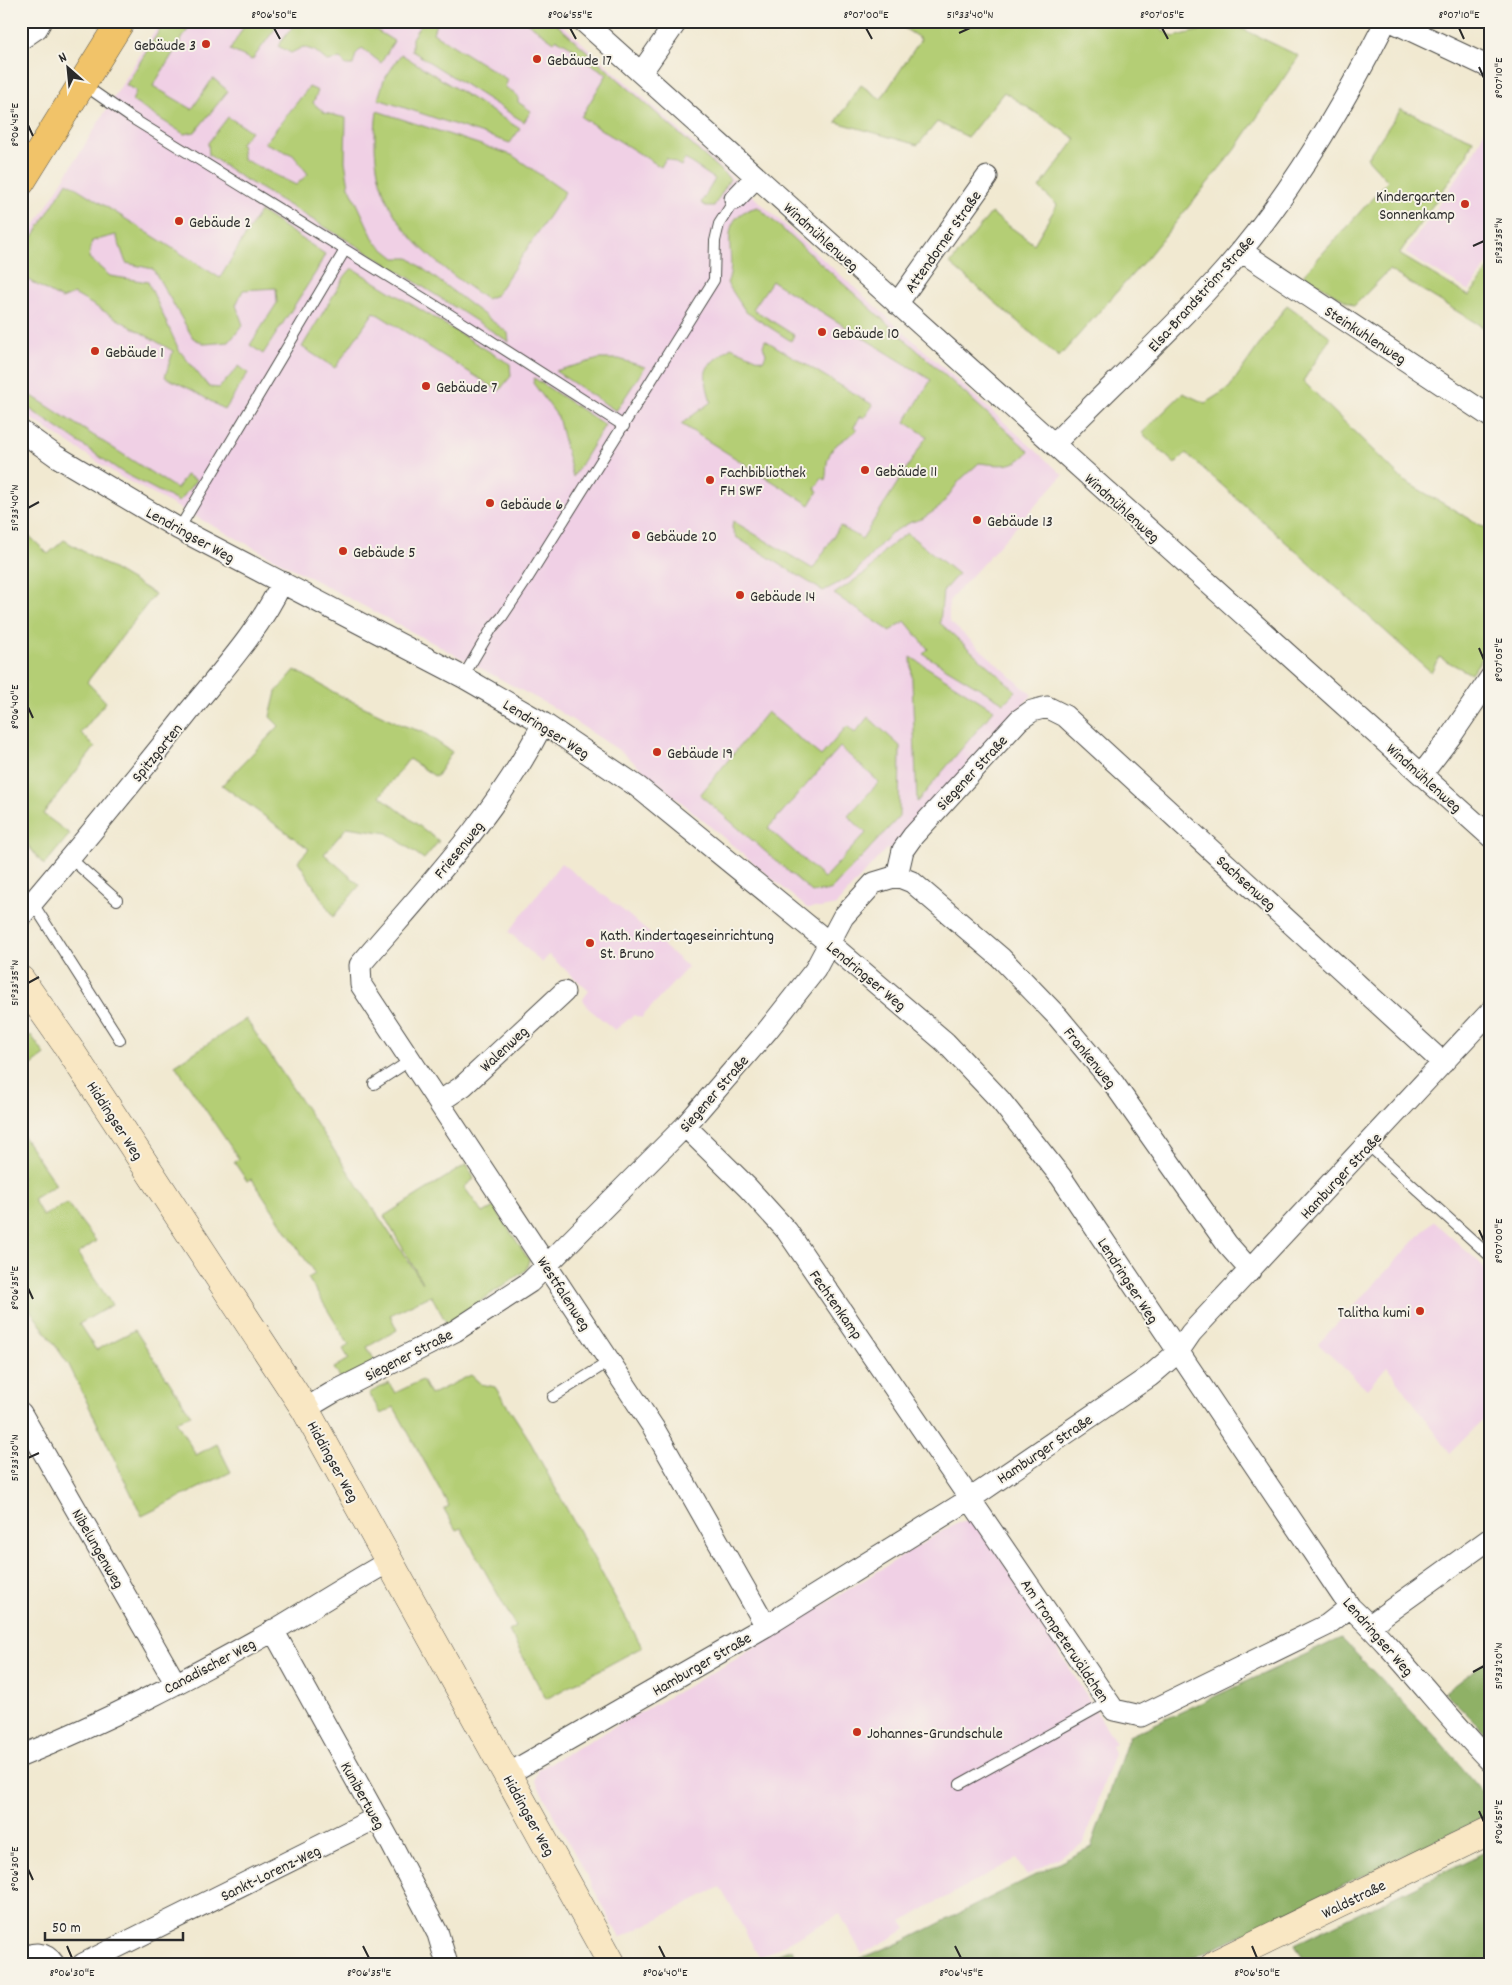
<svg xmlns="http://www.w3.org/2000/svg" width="1512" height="1985" viewBox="0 0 1512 1985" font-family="Dekko,sans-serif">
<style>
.built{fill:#f0d0e5}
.green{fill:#b4ce74;stroke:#707c50;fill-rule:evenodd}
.forest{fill:#8fb166;stroke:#5d6e48}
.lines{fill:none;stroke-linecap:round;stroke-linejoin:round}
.lane-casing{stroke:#494844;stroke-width:12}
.street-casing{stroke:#494844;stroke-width:23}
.secondary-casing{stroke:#494844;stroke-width:29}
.primary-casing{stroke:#494844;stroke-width:29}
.lane{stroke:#fff;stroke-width:10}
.street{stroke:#fff;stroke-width:21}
.secondary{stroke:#f9e7c3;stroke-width:28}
.primary{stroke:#f1c369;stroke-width:28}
.ticks{fill:none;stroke:#2b2b2b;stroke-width:2}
.poi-dot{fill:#c8321e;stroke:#f7f3e8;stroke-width:2}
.labels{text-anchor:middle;stroke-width:4;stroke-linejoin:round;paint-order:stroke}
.poi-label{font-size:16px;fill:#2b2b2b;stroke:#f7f3e8;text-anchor:start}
.street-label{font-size:16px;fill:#2b2b2b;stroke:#f7f3e8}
.neatline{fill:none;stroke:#2b2b2b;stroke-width:2}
.ticks-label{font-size:12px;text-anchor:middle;fill:#2b2b2b}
</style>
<rect width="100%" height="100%" fill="#f7f3e8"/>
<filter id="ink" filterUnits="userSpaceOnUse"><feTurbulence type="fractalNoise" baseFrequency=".02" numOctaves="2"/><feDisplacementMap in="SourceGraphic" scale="10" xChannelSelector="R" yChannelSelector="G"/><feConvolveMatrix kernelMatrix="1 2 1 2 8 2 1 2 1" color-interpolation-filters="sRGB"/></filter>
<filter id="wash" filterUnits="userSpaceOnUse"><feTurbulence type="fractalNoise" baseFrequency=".0096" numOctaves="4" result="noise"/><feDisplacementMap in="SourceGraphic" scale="20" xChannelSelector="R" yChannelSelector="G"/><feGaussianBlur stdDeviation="1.12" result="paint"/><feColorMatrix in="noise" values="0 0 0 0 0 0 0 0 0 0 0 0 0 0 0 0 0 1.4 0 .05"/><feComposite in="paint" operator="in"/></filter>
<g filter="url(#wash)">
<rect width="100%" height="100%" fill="#f1e9d1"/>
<path class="built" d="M161,21H558L1063,475L949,601V621L1032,695L892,850L886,849L836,905L821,908H807L623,753L551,706L121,477L21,412V248Z
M1491,117V259L1469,291L1405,253L1473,155Z
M561,863L625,912L688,967L641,1018L634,1015L615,1030L588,1008L583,999L589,991L549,955L542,963L509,932Z
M1433,1221L1480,1263L1491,1278V1412L1450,1453L1387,1366L1367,1389L1318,1344Z
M969,1521L984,1531L1116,1743L1111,1746L1114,1753L1084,1843L1027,1876L1016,1859L902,1921L907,1929L862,1954L840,1914L760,1958L720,1887L620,1938L535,1780L539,1769L733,1661L954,1524Z"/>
<path class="green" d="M165,21H193L153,86L192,109L213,78L228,91L195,132L184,134L132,101L136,91L126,85Z
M247,21H281L252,60L230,50Z
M297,21H361L394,41L381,63L362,48L356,54L353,65H346L340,59L327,61L315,51L303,47L291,53L278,46Z
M423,21H437L433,33L508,80L505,87L518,96V102L531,111L524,122L412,51V38Z
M525,21H553L730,179L714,206H706L701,203L715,179L685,159L681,166L666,158L661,167L581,117L607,74L572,52L573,48L557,39L554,42Z
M893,21H1150L1173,37L1230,23L1299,56L1236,148L1147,258L1059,357L950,264L991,213L1034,244L1057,205L1039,188L1076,139L1004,92L968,137L937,122L918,145L836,122L861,85L881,99L921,39Z
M401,54L520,129L510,143L378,99L384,80Z
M309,87L318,91L313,103L325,113L346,118L345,161L349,186L375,242L395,258H409L508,333L509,342L392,267L241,177L209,155L208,143L228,117L251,131L241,143L243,159L296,185L308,174L293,155L265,143Z
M1401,109L1473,140L1466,157L1399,254L1469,296L1491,266V332L1389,270L1354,306L1303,275L1388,181L1367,158Z
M377,111L512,155L565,192L496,295L486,299C414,249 364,207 377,111Z
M67,182L220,278L260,211L325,254L316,272L263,354L250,345L277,303L276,288L243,290L236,305L243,325L229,342L205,344L193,338L153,269L126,263L116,235L92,241L89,258L110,276L148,282L179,350L209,387L219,388L239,366L248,373L225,410L192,390L165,377L173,351L74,294L62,299L28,280L21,290V256Z
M758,207L1029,451C1015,469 1000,465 979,463L960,480L940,507L922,519L911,522L891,533L852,576L823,591L736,537L732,528L733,521L813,569L840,526L862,539L927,436L905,422L931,380L772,281L753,309L794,335L791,341L746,312L727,283C740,257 711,217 758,207Z
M352,268L510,364L511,376L499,391L374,312L335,368L302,347L345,276Z
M1287,305L1331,337L1303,381L1404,481L1491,531V646L1471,674L1439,657L1431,672L1186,453L1175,464L1142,433L1183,393L1205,403L1229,388Z
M765,340L873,405L864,418L861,416L854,427L857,430C845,441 831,442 827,463C826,469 827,474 825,480L822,478L815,489L818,491L810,505L681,424L711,402C701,366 703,369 731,347L763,361L766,354L763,346Z
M599,359H619L645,367L616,411L555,371Z
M534,378L605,425L573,477L558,417L533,383Z
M21,389L177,489L186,475L196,480L179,502L122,472L21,403Z
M21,528L48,554L64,540L155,594L87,682L106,702L81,733L95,747L43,814L70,834L44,865L21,837Z
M907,533L958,574L943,591L940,623L1016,691L1004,703L923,654L928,649L905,621L890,631L834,594L868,571L885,550Z
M911,657L994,710L917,802Z
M295,670L337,694L402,725L423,732L452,752L436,777L409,759L380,796L439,841L424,859L388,833L347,827L324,854L360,885L333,917L298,861L309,849L222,785L279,726L270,717L276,692Z
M767,712L821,756L847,726L855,733L868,717L900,746L899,817L830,891L812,892L700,795ZM840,747L879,782L848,816L866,833L824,878L768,828Z
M246,1019L423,1283L384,1216L467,1164L474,1179L464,1187L483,1213L494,1207L529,1260L526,1270L447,1324L431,1295L390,1315L397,1330L367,1347L378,1366L344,1384L334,1368L349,1359L343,1349L349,1345L308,1278L315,1274L252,1179L247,1181L234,1162L239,1159L175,1065Z
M31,1035L45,1055L21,1073V1043Z
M21,1133L56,1185L33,1199L43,1216L67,1203L96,1241L78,1254L112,1305L79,1324L96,1350L135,1330L191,1415L176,1421L196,1455L217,1444L231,1472L142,1516L69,1365L21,1297Z
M471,1375L481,1384L495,1387L527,1436L642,1647L546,1699L509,1631L516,1627L461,1528L456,1530L444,1509L449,1506L394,1407L381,1414L369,1393L389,1383L395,1393L422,1380L430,1395Z"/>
<path class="forest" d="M1341,1638L1437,1738L1491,1802V1814L1181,1964H846L904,1941L1091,1847L1129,1736Z
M1491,1657V1738L1445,1692Z
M1491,1849V1964H1306L1295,1944Z
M792,1949L798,1964H752Z"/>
</g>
<g filter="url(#ink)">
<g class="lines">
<g class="lane-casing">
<path id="lane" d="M84,85L130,117L449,314L624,426
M179,529L345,250
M463,677L492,628L502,617L524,584L714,280L715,241L719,224L735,199
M70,858L117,900
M32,902L120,1040
M374,1084L411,1060
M1368,1145L1491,1257
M553,1397L610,1361
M960,1784L1108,1702"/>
</g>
<g class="street-casing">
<path id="street" d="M583,21L1491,837
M1391,21L1491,68
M21,39L37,28L41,21
M641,73L677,21
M735,199L756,177
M1241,251L1491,417
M897,304L987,177
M21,431L56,456L179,529L463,677L543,723L638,787L829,943L945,1042L1000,1100L1061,1177L1350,1607C1401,1655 1442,1712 1491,1762
M1054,444C1111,385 1172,331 1226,269C1290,196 1342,108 1386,21
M543,723C497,814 425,889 360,965L361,985L653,1427L766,1626
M1422,774L1451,736L1491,677
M897,876L903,850L913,836L1019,720L1032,711L1047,707L1065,716L1443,1063
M897,876L912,882L1001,958L1058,1017L1114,1084L1227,1244L1251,1271
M21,916C78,849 133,782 187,714C221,672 260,630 282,582
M439,1102L463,1086L564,992
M685,1126L748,1188L787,1231L1114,1710L1141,1716L1327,1625L1350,1607
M305,1409L332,1393L455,1331L530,1282L685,1126L767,1031L815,970L843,917L874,883L897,876
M21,1413L176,1684
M1370,1625L1491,1538
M273,1630L392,1845L438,1934L447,1964
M21,1756C108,1721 191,1677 273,1631C312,1608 350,1583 390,1561
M508,1774L766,1626L970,1499L1150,1376L1178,1352L1191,1333L1491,1011
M21,1960C33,1951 46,1952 54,1964
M83,1964L376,1818"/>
</g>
<g class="secondary-casing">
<path id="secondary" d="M21,980L68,1047L305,1409L612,1964
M1215,1964L1491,1830"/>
</g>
<g class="primary-casing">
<path id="primary" d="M21,182L121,21"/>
</g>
<use href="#lane" class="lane"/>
<use href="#street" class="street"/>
<use href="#secondary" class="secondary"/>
<use href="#primary" class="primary"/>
</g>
</g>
<path class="ticks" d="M274,28L280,39M570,28L576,39M866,28L872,39M1162,28L1168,39M1459,28L1464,39M959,33L970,28M1479,67L1484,78M28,125L33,136M1473,246L1484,241M28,508L39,502M1479,648L1484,660M28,707L33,718M28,983L39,977M1479,1230L1484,1241M28,1288L33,1299M28,1458L39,1453M1473,1672L1484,1666M1479,1811L1484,1822M28,1869L33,1880M67,1946L72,1958M363,1946L369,1958M659,1946L665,1958M955,1946L961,1958M1252,1946L1257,1958"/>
<g class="poi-dot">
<circle cx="206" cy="44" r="5"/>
<circle cx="537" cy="59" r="5"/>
<circle cx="1465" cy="204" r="5"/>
<circle cx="179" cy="221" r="5"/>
<circle cx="822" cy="332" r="5"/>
<circle cx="95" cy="351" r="5"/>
<circle cx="426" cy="386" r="5"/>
<circle cx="865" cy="470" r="5"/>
<circle cx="710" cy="480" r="5"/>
<circle cx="490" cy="503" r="5"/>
<circle cx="977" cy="520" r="5"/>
<circle cx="636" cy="535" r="5"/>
<circle cx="343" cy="551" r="5"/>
<circle cx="740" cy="595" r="5"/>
<circle cx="657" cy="752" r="5"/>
<circle cx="590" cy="943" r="5"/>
<circle cx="1420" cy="1311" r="5"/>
<circle cx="857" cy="1732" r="5"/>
</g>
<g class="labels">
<g class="poi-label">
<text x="196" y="50" text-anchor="end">Gebäude 3</text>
<text x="547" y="65">Gebäude 17</text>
<text x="1455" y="201" text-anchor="end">Kindergarten<tspan x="1455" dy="18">Sonnenkamp</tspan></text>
<text x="189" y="227">Gebäude 2</text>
<text x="832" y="338">Gebäude 10</text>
<text x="105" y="357">Gebäude 1</text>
<text x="436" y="392">Gebäude 7</text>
<text x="875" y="476">Gebäude 11</text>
<text x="720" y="477">Fachbibliothek<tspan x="720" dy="18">FH SWF</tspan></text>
<text x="500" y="509">Gebäude 6</text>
<text x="987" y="526">Gebäude 13</text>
<text x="646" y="541">Gebäude 20</text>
<text x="353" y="557">Gebäude 5</text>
<text x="750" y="601">Gebäude 14</text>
<text x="667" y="758">Gebäude 19</text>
<text x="600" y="940">Kath. Kindertageseinrichtung<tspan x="600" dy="18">St. Bruno</tspan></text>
<text x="1410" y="1317" text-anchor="end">Talitha kumi</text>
<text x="867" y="1738">Johannes-Grundschule</text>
</g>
<g class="street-label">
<text transform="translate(822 236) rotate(42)" y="6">Windmühlenweg</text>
<text transform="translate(942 241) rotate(-55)" y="6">Attendorner Straße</text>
<text transform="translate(1200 293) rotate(-48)" y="6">Elsa-Brandström-Straße</text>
<text transform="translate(1366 334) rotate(33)" y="6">Steinkuhlenweg</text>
<text transform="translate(1123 507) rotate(42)" y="6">Windmühlenweg</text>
<text transform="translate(191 534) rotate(29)" y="6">Lendringser Weg</text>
<text transform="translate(547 728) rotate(32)" y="6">Lendringser Weg</text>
<text transform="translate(156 752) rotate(-51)" y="6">Spitzgarten</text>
<text transform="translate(971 772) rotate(-47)" y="6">Siegener Straße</text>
<text transform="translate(1425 777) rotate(42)" y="6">Windmühlenweg</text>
<text transform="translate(458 849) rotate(-51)" y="6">Friesenweg</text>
<text transform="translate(1247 882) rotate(42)" y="6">Sachsenweg</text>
<text transform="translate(867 975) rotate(40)" y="6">Lendringser Weg</text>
<text transform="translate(503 1048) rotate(-43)" y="6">Walenweg</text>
<text transform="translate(1091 1057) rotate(51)" y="6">Frankenweg</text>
<text transform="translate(713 1093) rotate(-49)" y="6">Siegener Straße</text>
<text transform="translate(116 1120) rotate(57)" y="6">Hiddingser Weg</text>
<text transform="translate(1340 1175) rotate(-47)" y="6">Hamburger Straße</text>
<text transform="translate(1129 1280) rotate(57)" y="6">Lendringser Weg</text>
<text transform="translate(565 1293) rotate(57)" y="6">Westfalenweg</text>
<text transform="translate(837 1304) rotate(55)" y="6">Fechtenkamp</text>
<text transform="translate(408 1354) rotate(-27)" y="6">Siegener Straße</text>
<text transform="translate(1044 1448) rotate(-34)" y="6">Hamburger Straße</text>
<text transform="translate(334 1461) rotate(61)" y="6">Hiddingser Weg</text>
<text transform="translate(99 1548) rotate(60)" y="6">Nibelungenweg</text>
<text transform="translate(1379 1636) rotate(49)" y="6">Lendringser Weg</text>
<text transform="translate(1066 1640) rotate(56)" y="6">Am Trompeterwäldchen</text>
<text transform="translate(701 1663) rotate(-30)" y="6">Hamburger Straße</text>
<text transform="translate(209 1665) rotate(-28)" y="6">Canadischer Weg</text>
<text transform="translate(364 1795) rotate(61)" y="6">Kunibertweg</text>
<text transform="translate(530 1815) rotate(61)" y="6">Hiddingser Weg</text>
<text transform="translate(270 1872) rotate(-26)" y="6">Sankt-Lorenz-Weg</text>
<text transform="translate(1353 1898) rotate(-26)" y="6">Waldstraße</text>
</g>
</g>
<rect width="1512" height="1985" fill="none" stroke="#f7f3e8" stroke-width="55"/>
<g transform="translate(68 68) rotate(333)" stroke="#f7f3e8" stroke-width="4" paint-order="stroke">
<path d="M0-4L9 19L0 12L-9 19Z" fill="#2b2b2b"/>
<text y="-8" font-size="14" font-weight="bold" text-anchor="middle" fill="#2b2b2b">N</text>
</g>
<path d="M45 1932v8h138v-8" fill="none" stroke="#2b2b2b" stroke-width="2.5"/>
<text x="52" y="1932" font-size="15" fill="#2b2b2b" stroke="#f7f3e8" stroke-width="4" paint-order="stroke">50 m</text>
<rect x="28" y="28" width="1456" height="1930" class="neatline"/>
<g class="ticks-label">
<text x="274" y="18">8°06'50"E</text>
<text x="570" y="18">8°06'55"E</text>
<text x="866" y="18">8°07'00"E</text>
<text x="970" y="18">51°33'40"N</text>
<text x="1162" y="18">8°07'05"E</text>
<text x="1459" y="18">8°07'10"E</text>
<text transform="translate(1498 78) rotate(-90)" y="4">8°07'10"E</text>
<text transform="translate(14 125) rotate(-90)" y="4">8°06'45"E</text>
<text transform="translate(1498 241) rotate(-90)" y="4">51°33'35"N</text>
<text transform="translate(14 508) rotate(-90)" y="4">51°33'40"N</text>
<text transform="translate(1498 660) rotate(-90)" y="4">8°07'05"E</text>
<text transform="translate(14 707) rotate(-90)" y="4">8°06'40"E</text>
<text transform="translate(14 983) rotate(-90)" y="4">51°33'35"N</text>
<text transform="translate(1498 1241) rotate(-90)" y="4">8°07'00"E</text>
<text transform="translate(14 1288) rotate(-90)" y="4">8°06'35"E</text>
<text transform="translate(14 1458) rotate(-90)" y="4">51°33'30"N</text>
<text transform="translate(1498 1666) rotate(-90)" y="4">51°33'20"N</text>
<text transform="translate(1498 1822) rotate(-90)" y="4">8°06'55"E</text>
<text transform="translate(14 1869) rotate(-90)" y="4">8°06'30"E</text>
<text x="72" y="1976">8°06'30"E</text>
<text x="369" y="1976">8°06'35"E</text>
<text x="665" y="1976">8°06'40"E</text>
<text x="961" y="1976">8°06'45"E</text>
<text x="1257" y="1976">8°06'50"E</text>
</g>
</svg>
